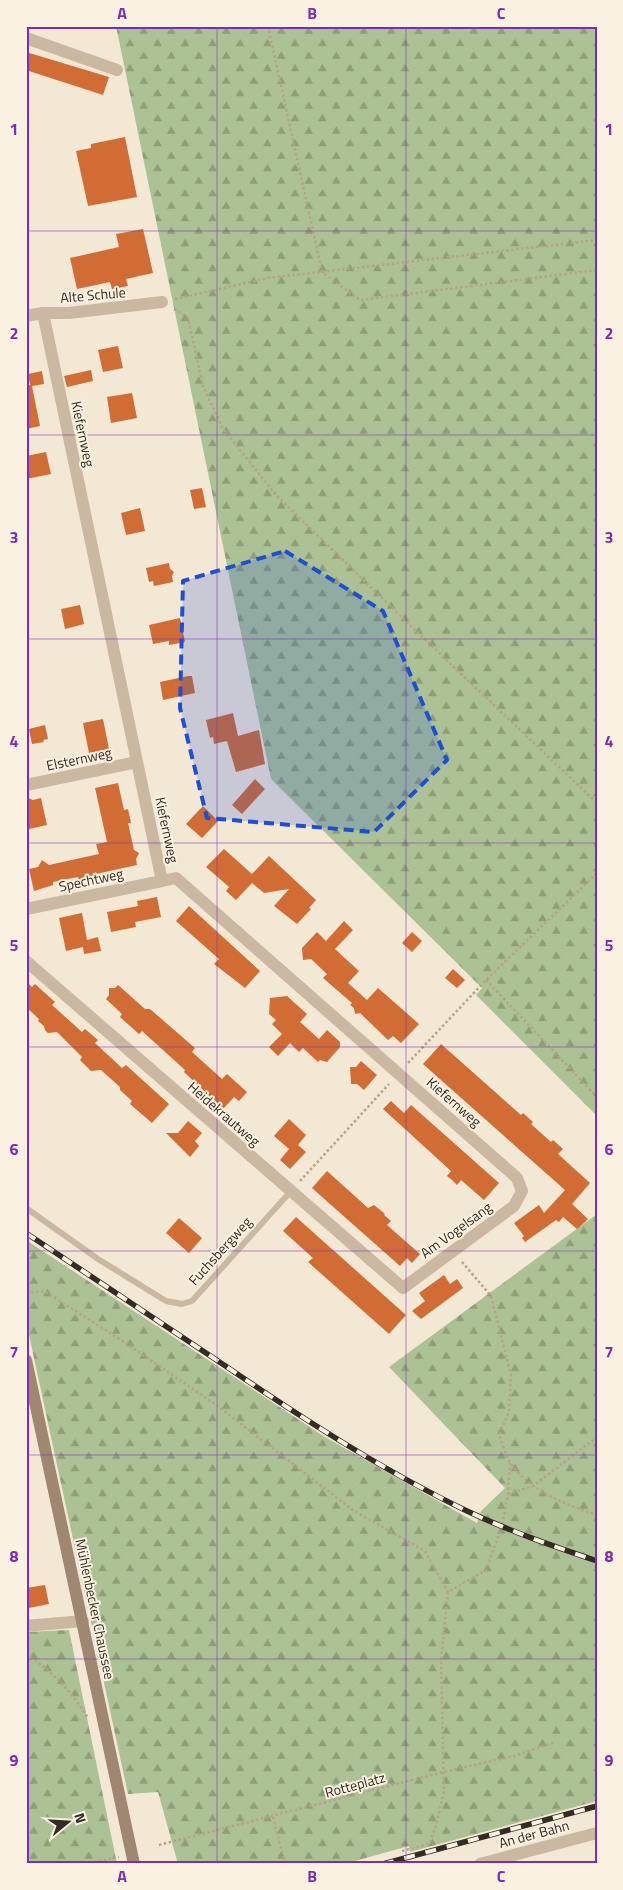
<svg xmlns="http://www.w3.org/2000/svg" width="623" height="1890" viewBox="0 0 623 1890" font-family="'Titillium Web',sans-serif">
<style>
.forest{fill:url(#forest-firs)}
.building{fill:#d16c34}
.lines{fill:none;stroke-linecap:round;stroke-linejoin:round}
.path{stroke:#b7a28a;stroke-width:2.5;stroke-dasharray:2.5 2.5;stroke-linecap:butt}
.service{stroke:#cbb8a0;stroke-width:6}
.minor{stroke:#cbb8a0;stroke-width:12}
.secondary{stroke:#9f8771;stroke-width:12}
.rail-casing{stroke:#342b24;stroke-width:5.5}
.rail{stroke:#faf1e1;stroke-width:4;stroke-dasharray:11;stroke-linecap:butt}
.marked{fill:#1d4ed8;fill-opacity:0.2;stroke:#1d4ed8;stroke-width:4;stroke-dasharray:10 6;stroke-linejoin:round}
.grid{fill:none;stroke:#7b2cbf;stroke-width:1;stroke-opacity:0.55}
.labels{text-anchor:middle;stroke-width:4;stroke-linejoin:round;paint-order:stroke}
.street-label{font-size:14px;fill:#342b24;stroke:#faf1e1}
.neatline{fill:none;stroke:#7b2cbf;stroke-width:2}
.grid-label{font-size:16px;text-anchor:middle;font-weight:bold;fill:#7b2cbf}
</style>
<defs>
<pattern id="forest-firs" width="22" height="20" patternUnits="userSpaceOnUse" patternTransform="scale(1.25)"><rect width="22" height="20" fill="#adc294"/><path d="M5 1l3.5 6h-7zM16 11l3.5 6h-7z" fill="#8e9e79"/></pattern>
</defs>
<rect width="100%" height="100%" fill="#f3e8d4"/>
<path class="forest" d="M116,26H597V1116L476,995L482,988L271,779Z
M597,1214V1801L410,1852L409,1846L344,1864H178L158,1792L128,1794L26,1321V1240L325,1437L477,1523L481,1511L505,1488L389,1367Z
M69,1630L117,1864H26V1632Z"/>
<path class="building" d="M26,52L109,77L103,95L26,70Z
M125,137L137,197L88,206L76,151L91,148V144Z
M143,229L153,273L126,279L128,286L112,289L110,282L77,289L70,258L119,247L116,234Z
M118,346L123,368L103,372L98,350Z
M91,370L93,381L67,387L64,376Z
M42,371L44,384L32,386L40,426L26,429V385H30L28,374Z
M132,393L137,418L111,423L107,397Z
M46,452L51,474L26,479V456Z
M202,488L206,507L194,509L190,490Z
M140,508L145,531L126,535L121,513Z
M169,563L170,569L174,572L172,576L173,582L154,586L153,581L149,582L146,568Z
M80,605L84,624L65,629L61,609Z
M180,618L185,642L169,645V641L153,644L149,625Z
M188,676H192L195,693L163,700L160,682Z
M233,713L238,736L259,730L265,764L236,772L227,741L214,744L213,737L210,738L206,720Z
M103,719L109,749L89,753L83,723Z
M45,725L48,739L43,740L44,742L32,744L29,729Z
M255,779L265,789L242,814L232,805Z
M118,783L124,810L128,809L131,823H128L134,850L139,853L136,859L137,865L96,874L97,878L79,882L78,877L53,882V885L34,891L29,869L38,867L42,860L49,865L99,854L96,844L107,842L95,788Z
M26,797L33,800L41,798L47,825L29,829L26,814Z
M203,806L218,821L202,838L186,824Z
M224,849L252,874L269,856L316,900L309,908L311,909L297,924L274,906L289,889L264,893L252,883L236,900L226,891L229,887L206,867Z
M157,897L161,917L135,922L136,927L111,932L107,912L138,906L137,901Z
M189,906L260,971L245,988L214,964L219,959L176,921Z
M82,913L87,940L98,937L101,951L84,954L83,947L66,951L59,918Z
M344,921L353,930L335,949L359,971L348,983L367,1000L378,988L419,1024L401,1043L393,1036L388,1040L360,1013L355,1014L354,1008L350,1005L352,1003L323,978L327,974L311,959L303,960L302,948L317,932L326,941Z
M412,932L422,941L412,952L402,943Z
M453,969L465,980L457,988L445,978Z
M26,981L32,987L35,984L55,1002L52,1005L82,1032L85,1029L98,1040L95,1043L122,1068L126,1065L169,1104L152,1123L130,1104L132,1101L120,1090V1087L101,1070L91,1071L80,1060L82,1057L57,1032L48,1033L45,1030L44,1026L38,1021L39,1019L26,1007Z
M118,985L145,1009H150L195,1048L192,1052L222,1079L227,1074L247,1092L239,1101L234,1097L223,1109L184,1072L185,1070L142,1031L139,1034L120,1017L122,1014L106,999L109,995V988H115Z
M287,996L307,1014L300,1022L319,1039L327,1030L340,1042V1047L327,1062L320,1060L318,1062L303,1048L299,1052L290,1043L278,1056L269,1047L282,1034L272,1024L276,1020L269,1014L270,998Z
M441,1044L521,1115L523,1113L533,1122L531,1124L551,1142L553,1140L563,1149L558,1154L590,1183L572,1204L588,1219L584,1223L577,1229L563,1217L559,1222L556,1220L525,1242L522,1238L524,1236L514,1223L539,1205L544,1213L565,1190L423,1064Z
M361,1061L377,1075L364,1090L357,1084H351L350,1067H356Z
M391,1101L404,1113L411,1105L499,1183L484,1200L461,1180L457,1185L452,1180L447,1176L451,1171L383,1109Z
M289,1119L306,1135L298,1145L306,1152L290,1169L280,1160L289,1149L274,1136Z
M188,1121L202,1133L195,1141L199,1146L190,1157L166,1133H178Z
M327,1171L368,1208L374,1205L385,1214L384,1215L391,1221L387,1225L420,1254L412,1263L407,1258L400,1266L312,1188Z
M296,1217L406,1315L389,1334L308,1262L313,1258L283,1231Z
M179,1218L202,1238L189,1253L166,1233Z
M444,1275L450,1284L457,1279L463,1288L421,1319L412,1311L425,1301L419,1293Z
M45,1585L49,1604L29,1608L26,1588Z"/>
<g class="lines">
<path class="path" d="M268,26L322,272L360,300L597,270
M175,299L268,278L597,240
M174,309L188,318L203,386L223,429L276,495L416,631L597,803
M486,980L597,1097
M408,1063L486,980L597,873
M300,1181L389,1084
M462,1262L491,1296L511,1375L509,1412L499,1435C503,1444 505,1456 511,1464C531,1492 565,1504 597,1515
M26,1293L44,1291L121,1340L215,1404L354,1511L425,1551L448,1592
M508,1494L533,1486L597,1437
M26,1655C50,1668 74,1695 88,1718
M273,1817L285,1864
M159,1845L443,1772L514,1756L556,1742
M402,1851L429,1844L436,1826L444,1791L441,1660L448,1592L486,1570L502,1526L508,1494L510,1463
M84,1864L119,1857"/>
<path class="service" d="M26,1208L98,1259L166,1301L182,1304L192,1301L291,1191"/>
<path class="minor" d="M26,38L117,70
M26,316L43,313H69L162,302
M26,785L137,762
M26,909L162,881
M26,961L403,1288L514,1206L522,1191L517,1178L176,878L162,881L43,313
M26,1626L83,1621
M480,1864L597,1833"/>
<path class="secondary" d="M26,1360L134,1864"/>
<g class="rail-casing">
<path id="rail" d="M26,1233C92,1277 158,1321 224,1365C302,1418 382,1470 467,1511C509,1531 553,1546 597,1561
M383,1864L597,1806"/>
</g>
<use href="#rail" class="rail"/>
</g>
<path class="marked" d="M285,551L383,611L447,760L374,832L207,818L180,708L183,581Z"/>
<path class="grid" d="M217,26V1864M406,26V1864M26,231H597M26,435H597M26,639H597M26,843H597M26,1047H597M26,1251H597M26,1455H597M26,1659H597"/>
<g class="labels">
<g class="street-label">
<text transform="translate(93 295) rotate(-5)" y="5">Alte Schule</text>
<text transform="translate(83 434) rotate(78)" y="5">Kiefernweg</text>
<text transform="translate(79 759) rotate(-12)" y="5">Elsternweg</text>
<text transform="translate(167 830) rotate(78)" y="5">Kiefernweg</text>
<text transform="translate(91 880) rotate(-12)" y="5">Spechtweg</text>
<text transform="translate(454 1102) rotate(41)" y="5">Kiefernweg</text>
<text transform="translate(224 1114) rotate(41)" y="5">Heidekrautweg</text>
<text transform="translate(456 1230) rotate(-36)" y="5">Am Vogelsang</text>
<text transform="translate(220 1251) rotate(-48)" y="5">Fuchsbergweg</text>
<text transform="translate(95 1609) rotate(78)" y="5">Mühlenbecker Chaussee</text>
<text transform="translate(355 1785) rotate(-15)" y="5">Rotteplatz</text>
<text transform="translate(534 1834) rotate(-15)" y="5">An der Bahn</text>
</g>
</g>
<rect width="623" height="1890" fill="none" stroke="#faf1e1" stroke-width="55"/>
<g transform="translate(68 1822) rotate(72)" stroke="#faf1e1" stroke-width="4" paint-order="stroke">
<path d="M0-4L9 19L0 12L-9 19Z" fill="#342b24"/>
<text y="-8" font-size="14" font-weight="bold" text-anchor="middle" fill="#342b24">N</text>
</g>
<rect x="28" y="28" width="568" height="1834" class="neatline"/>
<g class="grid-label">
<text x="122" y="19">A</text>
<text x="312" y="19">B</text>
<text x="501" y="19">C</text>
<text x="14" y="135">1</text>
<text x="609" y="135">1</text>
<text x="14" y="339">2</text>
<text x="609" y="339">2</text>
<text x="14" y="543">3</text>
<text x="609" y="543">3</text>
<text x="14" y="747">4</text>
<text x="609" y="747">4</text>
<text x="14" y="951">5</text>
<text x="609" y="951">5</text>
<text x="14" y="1155">6</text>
<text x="609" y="1155">6</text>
<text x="14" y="1358">7</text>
<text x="609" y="1358">7</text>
<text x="14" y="1562">8</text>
<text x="609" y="1562">8</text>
<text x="14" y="1766">9</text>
<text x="609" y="1766">9</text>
<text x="122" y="1882">A</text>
<text x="312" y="1882">B</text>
<text x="501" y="1882">C</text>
</g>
</svg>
